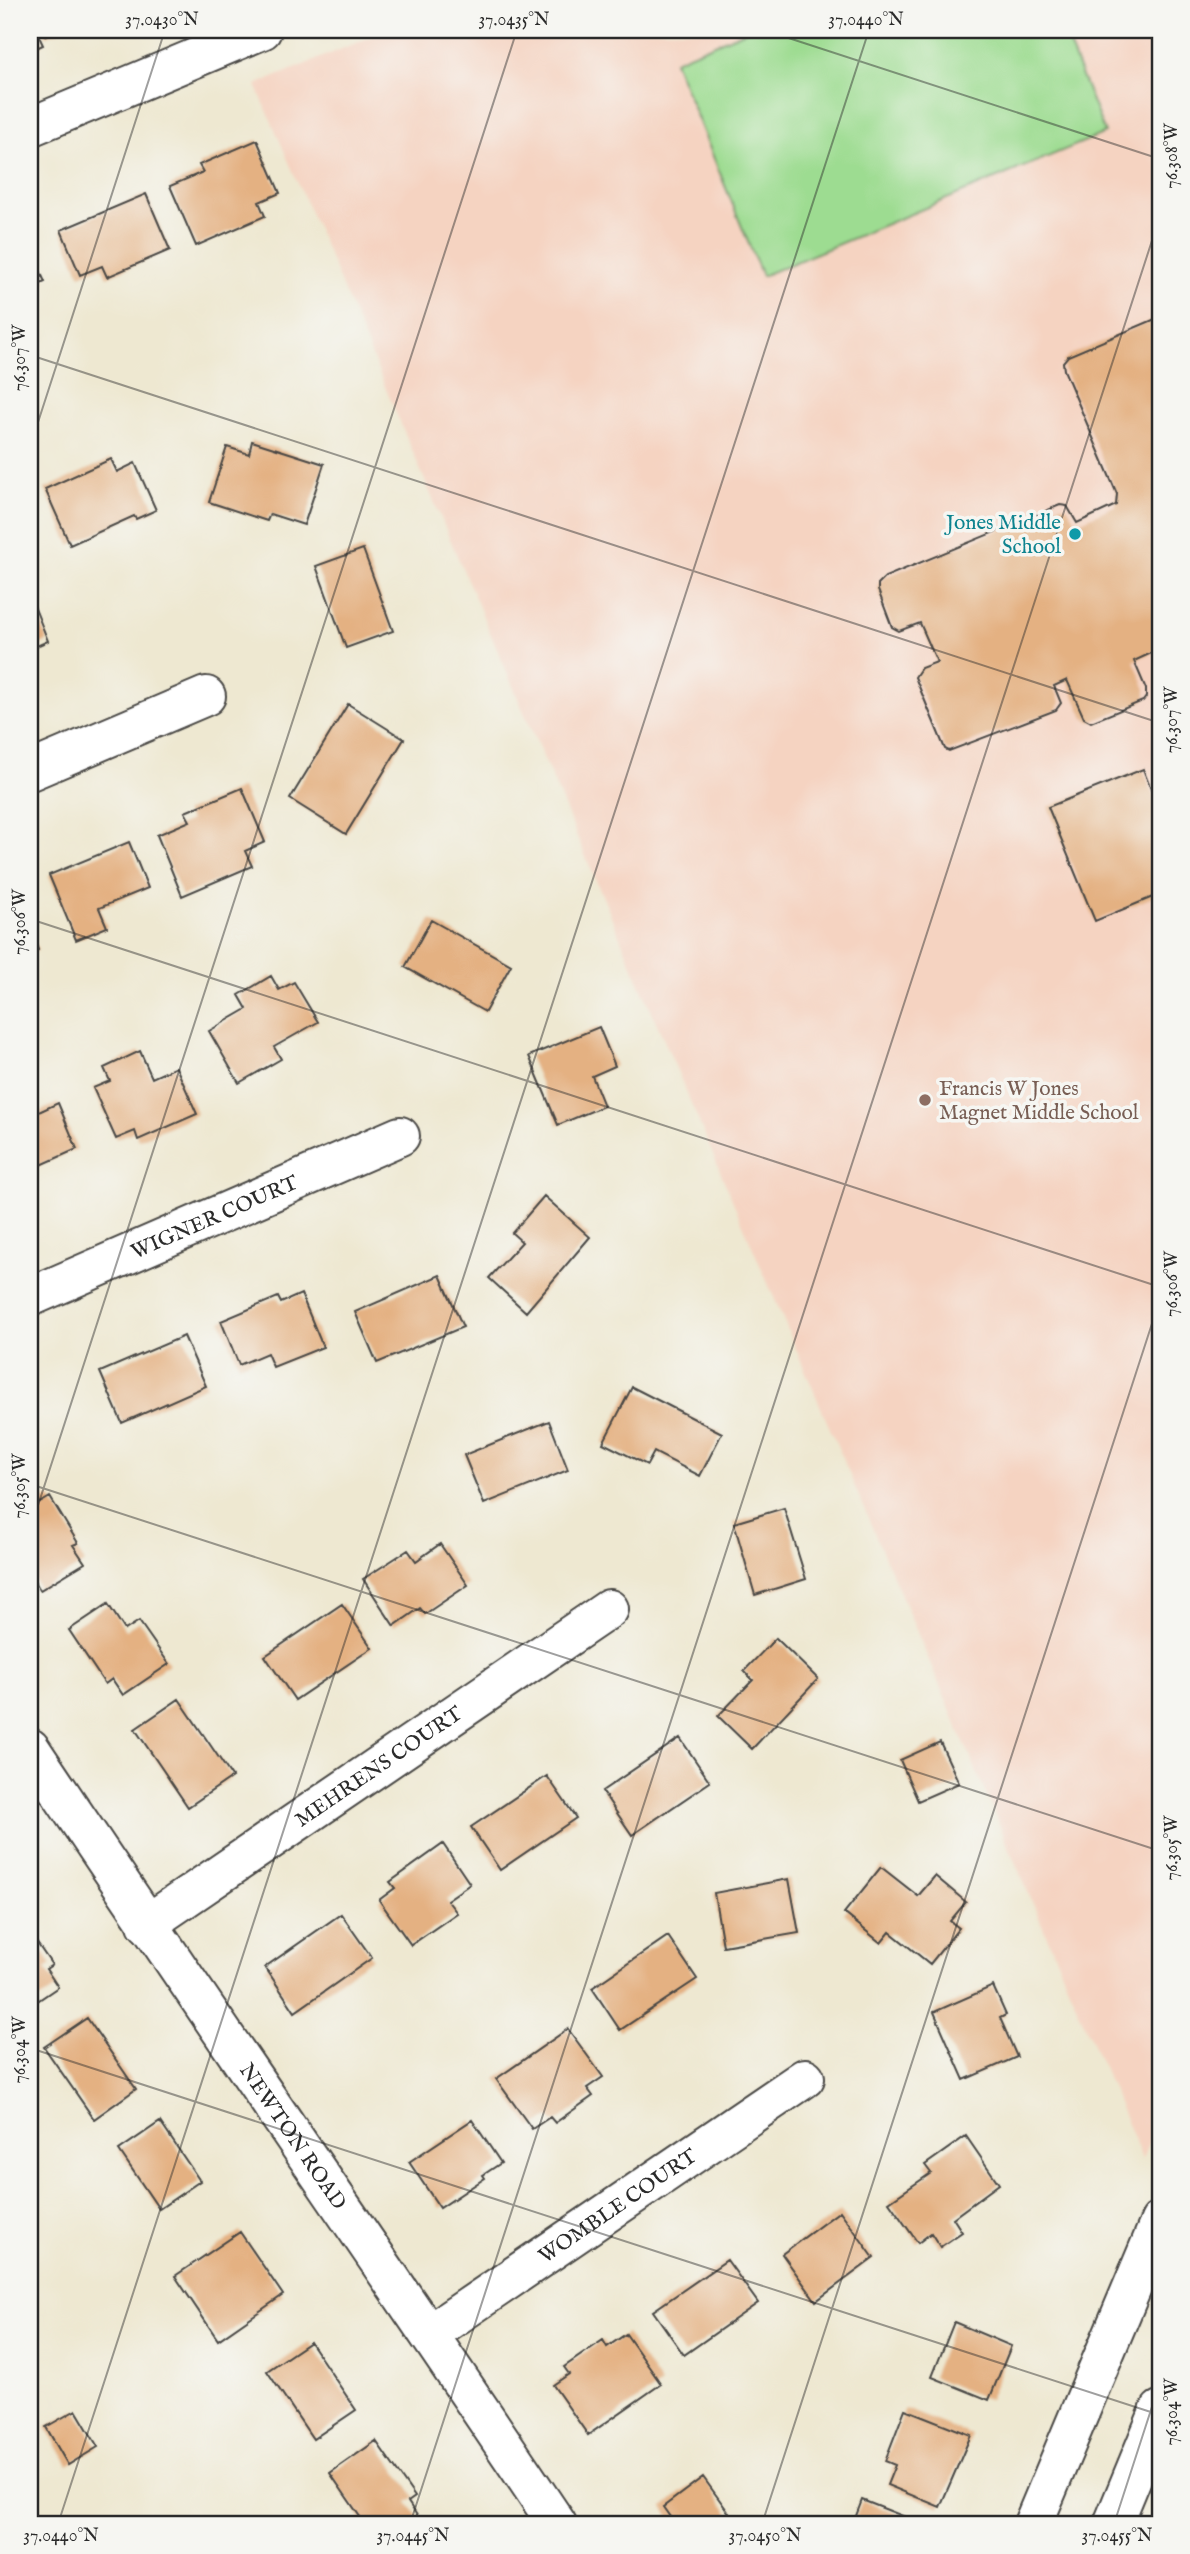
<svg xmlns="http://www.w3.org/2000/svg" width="1190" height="2554" viewBox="0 0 1190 2554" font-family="'IM FELL English',serif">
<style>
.built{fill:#f5d3c1}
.green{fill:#9ddc91;stroke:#64845e;stroke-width:2}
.building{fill:#e4b182}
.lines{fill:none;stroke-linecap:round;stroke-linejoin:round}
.minor-casing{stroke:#484744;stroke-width:42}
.tertiary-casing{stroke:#484744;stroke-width:42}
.minor{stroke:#fff;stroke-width:38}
.tertiary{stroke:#fff;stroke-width:38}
.ticks{fill:none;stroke:#2b2b2b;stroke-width:2;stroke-opacity:0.45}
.culture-dot{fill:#0f9aa8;stroke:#f6f6f2;stroke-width:2.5}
.education-dot{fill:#8d6e63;stroke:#f6f6f2;stroke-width:2.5}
.labels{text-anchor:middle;stroke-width:7;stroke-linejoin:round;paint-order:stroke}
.culture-label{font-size:21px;fill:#0d838f;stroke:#f6f6f2;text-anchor:end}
.education-label{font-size:21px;fill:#785e54;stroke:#f6f6f2;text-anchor:start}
.street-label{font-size:21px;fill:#2b2b2b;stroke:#f6f6f2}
.neatline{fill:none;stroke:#2b2b2b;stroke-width:2.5}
.ticks-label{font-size:18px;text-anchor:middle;fill:#2b2b2b}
</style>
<rect width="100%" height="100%" fill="#f6f6f2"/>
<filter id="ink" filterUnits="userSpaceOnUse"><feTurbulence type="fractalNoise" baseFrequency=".0143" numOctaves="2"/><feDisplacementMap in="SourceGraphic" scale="14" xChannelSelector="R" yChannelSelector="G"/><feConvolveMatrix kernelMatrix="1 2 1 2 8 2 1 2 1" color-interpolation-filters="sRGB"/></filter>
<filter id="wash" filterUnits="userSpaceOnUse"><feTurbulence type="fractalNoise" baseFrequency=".00686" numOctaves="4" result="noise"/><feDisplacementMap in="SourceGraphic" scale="28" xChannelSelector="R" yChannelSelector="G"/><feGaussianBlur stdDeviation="1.57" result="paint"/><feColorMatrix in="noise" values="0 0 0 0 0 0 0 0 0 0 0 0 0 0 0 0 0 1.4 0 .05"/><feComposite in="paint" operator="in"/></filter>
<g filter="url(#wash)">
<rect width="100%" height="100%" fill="#eee8d1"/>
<path class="built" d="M387,30H1160V2115L1142,2159L256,85Z"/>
<path class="green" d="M748,30H1063L1105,133L762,276L674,61Z"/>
<g id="blocks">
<path class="building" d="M30,30H36L43,45L30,51Z
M43,30H61L46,36Z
M257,140L280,193L259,202L265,216L196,246L170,186L203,172L199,165Z
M146,194L170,250L107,277L102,266L80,275L61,230Z
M30,249L45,282L30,289Z
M1160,317V649L1134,661L1146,689V697L1143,701L1091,722L1084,718L1067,680L1054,686L1061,703L1056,710L949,751L945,749L915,677L921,668L937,662L920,623L899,631L892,627L878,590V584L885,577L1060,505L1067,506L1077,523L1116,505L1117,494L1064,370L1063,362L1068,356Z
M252,441L324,464L304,525L270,514L267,521L209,502L227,447L249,454Z
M111,459L117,472L135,463L156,510L136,519L134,516L70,545L45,489Z
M363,549L393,631L346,648L316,566Z
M30,596L48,641L30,649Z
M348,704L404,739L346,834L290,799Z
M1143,769L1160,812V894L1095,921L1048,807Z
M242,788L265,842L245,851L252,866L182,896L157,835L190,821L185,812Z
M129,842L148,888L99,908L107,927L76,940L49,875Z
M431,920L511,965L485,1012L405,967Z
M30,931L38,950L30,953Z
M271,976L279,990L294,982L318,1022L274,1047L281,1059L239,1083L209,1031L247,1009L239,995Z
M599,1027L615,1066L592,1076L604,1106L558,1125L529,1056Z
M140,1051L152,1078L176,1067L197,1114L138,1140L135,1131L116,1139L93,1088L110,1081L104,1068Z
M58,1103L77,1149L32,1169L37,1180L30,1183V1116Z
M544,1196L590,1237L526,1312L489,1278L522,1242L512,1233Z
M440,1275L463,1327L377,1363L355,1312Z
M301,1294L323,1347L273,1367L267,1353L239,1365L221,1321L278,1297L281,1303Z
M184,1336L206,1386L122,1423L100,1372Z
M632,1387L722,1433L700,1476L654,1452L647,1465L603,1443Z
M30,1421L36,1434L30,1437Z
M549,1421L568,1470L484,1504L464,1455Z
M50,1497L78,1543L73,1545L85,1563L40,1590L30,1573V1509Z
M784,1508L806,1579L755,1595L734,1523Z
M440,1544L468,1585L425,1614L420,1608L394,1626L363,1579L408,1550L416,1561Z
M108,1604L125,1630L139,1621L169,1664L123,1695L112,1679L105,1684L69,1630Z
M342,1604L372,1648L295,1700L265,1656Z
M776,1638L818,1679L752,1749L718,1716L753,1680L744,1671Z
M179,1699L232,1777L188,1807L135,1729Z
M680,1738L710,1782L632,1835L602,1791Z
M940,1742L959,1783L918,1801L900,1760Z
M547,1776L576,1818L500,1870L471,1827Z
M443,1844L470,1884L447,1900L457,1913L411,1945L379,1900L395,1888L390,1882Z
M881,1867L918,1896L935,1876L966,1902L950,1921L959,1928L930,1964L890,1932L881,1943L844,1913Z
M789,1879L799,1933L723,1946L714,1893Z
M341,1914L372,1958L295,2012L265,1967Z
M30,1933L52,1965L46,1969L58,1987L30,2006Z
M668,1936L697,1979L620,2030L592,1988Z
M993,1986L1006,2015L1000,2018L1017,2057L964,2080L934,2012Z
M87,2018L136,2089L94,2119L44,2047Z
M568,2029L603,2077L587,2088L593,2096L555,2123L550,2117L532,2129L496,2079Z
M472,2120L501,2163L483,2175L485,2178L440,2208L409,2162Z
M160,2122L200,2181L159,2209L119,2150Z
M966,2136L999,2184L953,2218L962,2232L940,2247L931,2233L918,2243L889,2202L931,2173L925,2165Z
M840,2211L874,2258L816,2301L782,2254Z
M240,2232L283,2295L218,2340L175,2276Z
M727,2260L758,2303L684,2355L653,2311Z
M954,2322L1011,2346L989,2400L932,2377Z
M626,2334L661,2384L588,2435L553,2385L569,2374L564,2367L603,2340L607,2347Z
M310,2342L356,2410L313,2439L267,2371Z
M905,2409L971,2435L940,2507L887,2485L895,2465L885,2461Z
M76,2410L98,2447L68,2465L46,2427Z
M376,2441L415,2497L408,2502L420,2520L413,2524H365L330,2473Z
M703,2477L737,2524H675L663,2507Z
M862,2500L923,2524H853Z"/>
</g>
</g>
<g filter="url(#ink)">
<use href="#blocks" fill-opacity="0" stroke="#484744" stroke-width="2"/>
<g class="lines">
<g class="minor-casing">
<g id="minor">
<path d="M30,127L262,30"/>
<path d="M30,771L206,696"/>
<path id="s1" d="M30,1297L400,1136"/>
<path id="s2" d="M147,1924L609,1609"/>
<path id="s3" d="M429,2334L805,2078"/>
</g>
</g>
<g class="tertiary-casing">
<g id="tertiary">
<path id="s4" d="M30,1748C203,2008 383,2264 557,2524"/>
<path d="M1033,2524L1160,2221"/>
<path d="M1113,2524L1160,2410"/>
</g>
</g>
<use href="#minor" class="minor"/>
<use href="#tertiary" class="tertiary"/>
</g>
</g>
<path class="ticks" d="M764,30L1160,159M30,355L1160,723M30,447L165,30M30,919L1160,1287M30,1484L1160,1851M30,1530L517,30M30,2048L1160,2415M58,2524L869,30M410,2524L1160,216M762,2524L1160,1299M1114,2524L1160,2382"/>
<circle class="culture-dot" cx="1075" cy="534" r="7"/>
<circle class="education-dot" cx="925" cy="1100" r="7"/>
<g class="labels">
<g class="culture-label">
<text x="1061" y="529">Jones Middle<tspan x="1061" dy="24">School</tspan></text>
</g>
<g class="education-label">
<text x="939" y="1095">Francis W Jones<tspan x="939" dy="24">Magnet Middle School</tspan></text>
</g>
<g class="street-label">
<text dy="7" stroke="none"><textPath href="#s1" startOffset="201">WIGNER COURT</textPath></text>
<text dy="7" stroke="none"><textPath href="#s2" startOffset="280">MEHRENS COURT</textPath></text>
<text dy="7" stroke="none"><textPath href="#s4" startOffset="469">NEWTON ROAD</textPath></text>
<text dy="7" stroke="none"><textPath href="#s3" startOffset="228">WOMBLE COURT</textPath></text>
</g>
</g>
<rect width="1190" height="2554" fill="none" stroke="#f6f6f2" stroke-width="77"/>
<rect x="38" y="38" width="1114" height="2478" class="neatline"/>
<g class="ticks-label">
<text x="162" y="25">37.0430°N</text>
<text x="514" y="25">37.0435°N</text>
<text x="866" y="25">37.0440°N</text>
<text transform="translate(1171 156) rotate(-90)" y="6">76.308°W</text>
<text transform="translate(19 358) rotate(-90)" y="6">76.307°W</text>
<text transform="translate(1171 720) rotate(-90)" y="6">76.307°W</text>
<text transform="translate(19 922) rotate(-90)" y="6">76.306°W</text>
<text transform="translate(1171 1284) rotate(-90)" y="6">76.306°W</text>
<text transform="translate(19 1486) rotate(-90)" y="6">76.305°W</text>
<text transform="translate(1171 1848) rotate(-90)" y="6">76.305°W</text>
<text transform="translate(19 2050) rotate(-90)" y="6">76.304°W</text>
<text transform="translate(1171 2412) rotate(-90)" y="6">76.304°W</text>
<text x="61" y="2541">37.0440°N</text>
<text x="413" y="2541">37.0445°N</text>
<text x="765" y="2541">37.0450°N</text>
<text x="1117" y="2541">37.0455°N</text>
</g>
</svg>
